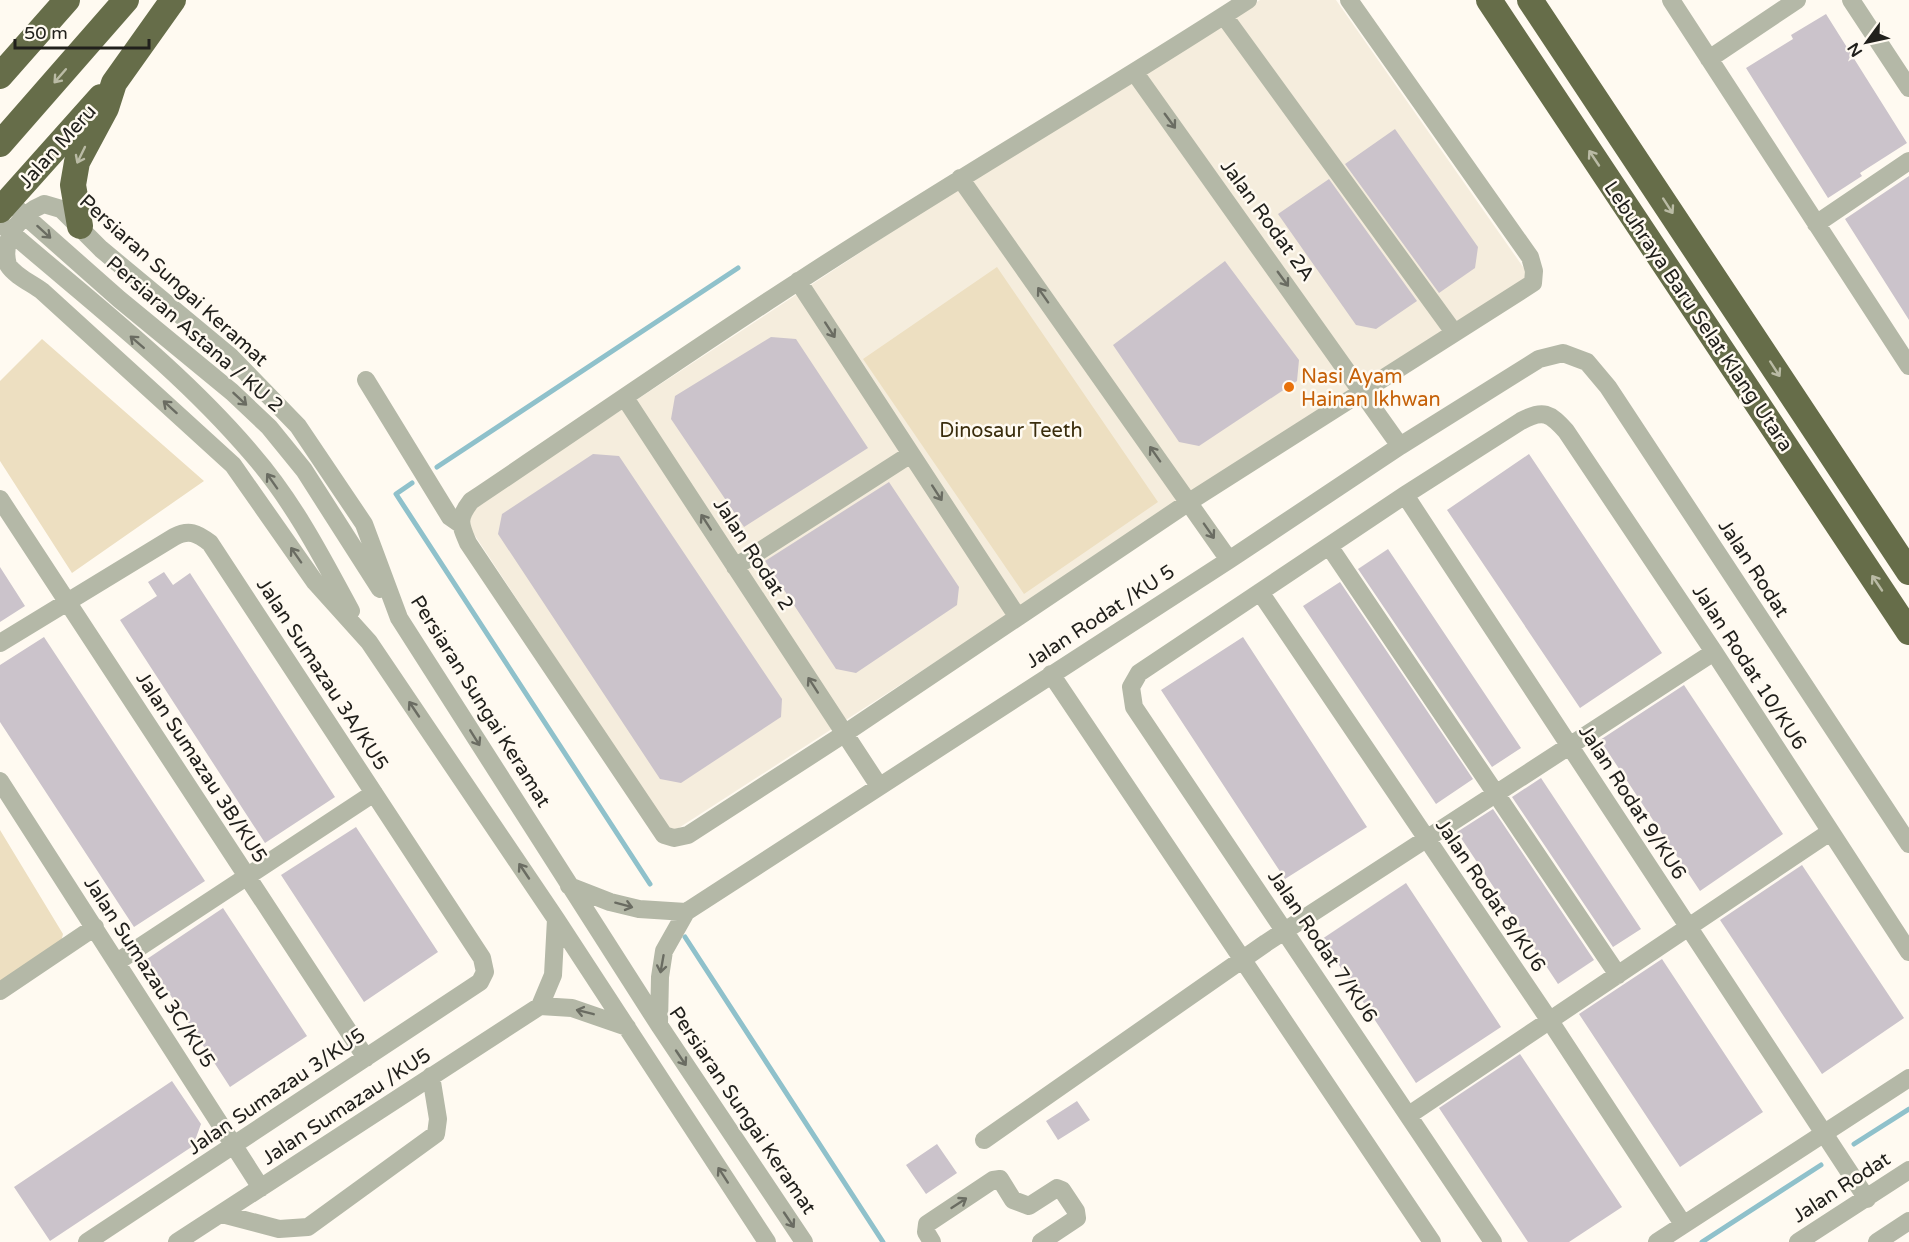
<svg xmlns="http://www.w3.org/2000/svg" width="1909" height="1242" viewBox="0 0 1909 1242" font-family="'Varela Round',sans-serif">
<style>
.built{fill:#f5eddd}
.green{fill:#eddfc1}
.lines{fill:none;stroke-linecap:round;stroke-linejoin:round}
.stream{stroke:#8fc1cb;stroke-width:5}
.building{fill:#cbc3cb}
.minor{stroke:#b4b8a7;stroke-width:18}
.highway{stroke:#666d49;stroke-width:26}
.oneway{stroke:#babba5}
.oneway2{stroke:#6a6c62}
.food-dot{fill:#e8710a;stroke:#fffaf1;stroke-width:2}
.labels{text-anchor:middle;stroke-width:5;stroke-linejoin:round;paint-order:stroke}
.street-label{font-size:20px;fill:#21201c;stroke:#fffaf1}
.food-label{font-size:20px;fill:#c56008;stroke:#fffaf1;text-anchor:start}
.park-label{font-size:20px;fill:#3a2d0d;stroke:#fffaf1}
</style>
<rect width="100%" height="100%" fill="#fffaf1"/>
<path class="built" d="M1260,0H1336L1528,274L1525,281L674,831L667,827L468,525L469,514L477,505L978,175L1154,69Z"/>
<path class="green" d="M997,267L1158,502L1024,594L863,359Z
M42,339L204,481L72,573L0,461V381Z
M0,830L63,934L58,955L0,994Z"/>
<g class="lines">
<path class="stream" d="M437,467L738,268
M412,483L396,494L650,884
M685,937L883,1242
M1854,1144L1909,1109
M1702,1242L1821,1165"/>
</g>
<path class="building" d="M1826,14L1907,143L1860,173L1862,176L1828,198L1746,68L1793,39L1791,35Z
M1395,129L1478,247L1475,268L1439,293L1345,164Z
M1909,176V320L1845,219Z
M1329,179L1417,301L1376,329L1356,325L1278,214Z
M1225,261L1299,360L1297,381L1199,446L1179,442L1113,345Z
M771,337L796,339L868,448L744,527L671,419L675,396Z
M593,454L619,456L782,699L781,717L681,783L660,779L498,534L502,514Z
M1529,454L1662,653L1580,708L1447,510Z
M889,482L959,587L957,605L856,673L836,669L765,561Z
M1388,549L1521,748L1492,767L1358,569Z
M0,567L25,606L0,622Z
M164,572L173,585L190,573L335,797L265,843L120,620L157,596L148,582Z
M1340,582L1473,779L1436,804L1303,606Z
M44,637L205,881L134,927L0,722V665Z
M1243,637L1367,827L1285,879L1161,690Z
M1684,685L1783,834L1700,891L1600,740Z
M1541,778L1641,929L1613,947L1512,797Z
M1493,809L1594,960L1558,984L1457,832Z
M356,827L438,952L364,1002L281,875Z
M1802,865L1904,1018L1822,1074L1720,920Z
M1406,883L1501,1027L1416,1083L1322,939Z
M223,908L307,1036L230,1087L147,959Z
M1662,959L1763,1112L1680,1167L1579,1014Z
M1520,1054L1622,1207L1569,1242H1528L1439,1108Z
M172,1081L201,1124L193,1146L50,1241L14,1187Z
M1077,1101L1090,1120L1058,1140L1046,1121Z
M937,1144L957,1173L926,1194L906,1165Z"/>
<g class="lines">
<path class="minor" d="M1248,0C1100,96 947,184 799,281C689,352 580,428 471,501C457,519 460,524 468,543L664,835L674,838L688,835L844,734L1189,502L1533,283L1534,271L1530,257L1349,0
M1671,0L1909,366
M1851,0L1909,88
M1224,16L1453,331
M1709,59L1797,0
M1135,73L1400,446
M960,178L1229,560
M15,207L119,299L232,392L269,427L304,470L380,589
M1,224C86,298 179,368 252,454C293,501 322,557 351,611
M1816,224L1909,161
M798,281L1017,616
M366,380L450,517L460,524
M625,398L879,786
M1405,495L1867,1199
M0,499L366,1058
M1329,546L1618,975
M735,567L911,454
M1260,592L1550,1021L1683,1224
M0,643L174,537C189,529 197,533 210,543L482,958L485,972L480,982L87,1242
M1051,674L1432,1242
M0,781L261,1188
M569,886L610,902L639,909L686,912
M117,962L374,793
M0,991L95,927
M540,1006L572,1008L627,1027
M540,1006L553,975L556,919
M659,1024L660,977L664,951L686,912L1229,560L1400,446L1539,359L1563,353L1587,362L1608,387L1909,844
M1409,1115L1830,832
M984,1140L1266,943L1714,652
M222,1214L279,1229L308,1227L436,1134L438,1119L431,1076
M177,1242L540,1006
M767,1242L556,919L369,642L315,582L233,465L42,291C31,283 15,276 8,265C0,238 22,213 44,204L61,209L101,249L231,357L298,426L364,524L399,618L659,1025L804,1242
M932,1242L926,1232L927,1224L993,1180L1000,1179L1013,1200L1029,1206L1057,1188L1062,1190L1076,1211L1077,1218L1041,1242
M1493,1242L1134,707L1131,687L1139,673L1405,495L1521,421C1543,409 1550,413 1566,431L1714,652L1909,952
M1657,1242L1909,1078
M1798,1242L1909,1170
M1877,1242L1909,1221"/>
<path class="highway" d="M1489,0L1909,632
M1530,0L1909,572
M0,76L67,0
M0,144L126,0
M0,210L101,97
M80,226L73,185L77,162L106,108L114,83L173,0"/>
</g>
<defs><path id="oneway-shaft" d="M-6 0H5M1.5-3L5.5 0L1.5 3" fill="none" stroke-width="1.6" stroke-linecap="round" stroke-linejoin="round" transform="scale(1.5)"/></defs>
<g class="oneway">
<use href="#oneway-shaft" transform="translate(60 76) rotate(131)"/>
<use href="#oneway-shaft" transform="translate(81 155) rotate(116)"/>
<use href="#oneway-shaft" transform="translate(1594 158) rotate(-124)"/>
<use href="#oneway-shaft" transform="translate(1668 206) rotate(57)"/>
<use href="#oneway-shaft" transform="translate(1775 369) rotate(57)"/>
<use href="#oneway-shaft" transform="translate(1877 583) rotate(-124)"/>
</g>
<g class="oneway2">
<use href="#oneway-shaft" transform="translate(1170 121) rotate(54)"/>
<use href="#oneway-shaft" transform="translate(44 232) rotate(42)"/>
<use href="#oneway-shaft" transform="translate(1283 279) rotate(54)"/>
<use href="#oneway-shaft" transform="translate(1043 295) rotate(-125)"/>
<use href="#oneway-shaft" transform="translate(830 330) rotate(57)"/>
<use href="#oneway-shaft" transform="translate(137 342) rotate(-139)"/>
<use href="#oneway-shaft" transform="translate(240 399) rotate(43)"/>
<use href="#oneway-shaft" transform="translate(170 407) rotate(-138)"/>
<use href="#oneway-shaft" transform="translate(1155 454) rotate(-125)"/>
<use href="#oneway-shaft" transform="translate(272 481) rotate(-125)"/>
<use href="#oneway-shaft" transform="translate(937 493) rotate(57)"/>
<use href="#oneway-shaft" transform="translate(706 522) rotate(-123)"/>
<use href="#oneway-shaft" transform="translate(1209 531) rotate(55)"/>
<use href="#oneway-shaft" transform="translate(296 555) rotate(-125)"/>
<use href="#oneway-shaft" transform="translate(813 685) rotate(-123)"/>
<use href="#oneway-shaft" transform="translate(414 709) rotate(-124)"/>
<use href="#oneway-shaft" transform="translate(475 738) rotate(58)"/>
<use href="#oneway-shaft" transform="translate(524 871) rotate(-124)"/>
<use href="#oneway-shaft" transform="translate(624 905) rotate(15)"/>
<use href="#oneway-shaft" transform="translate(662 964) rotate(100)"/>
<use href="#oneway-shaft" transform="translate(585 1012) rotate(-166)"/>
<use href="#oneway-shaft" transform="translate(681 1058) rotate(56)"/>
<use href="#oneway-shaft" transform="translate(723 1175) rotate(-123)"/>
<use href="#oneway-shaft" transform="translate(959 1203) rotate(-33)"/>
<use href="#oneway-shaft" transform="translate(789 1220) rotate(56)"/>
</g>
<circle class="food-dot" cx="1289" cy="387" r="6"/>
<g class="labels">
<g class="street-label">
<text transform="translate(57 146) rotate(-48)" y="7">Jalan Meru</text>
<text transform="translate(1268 220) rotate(54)" y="7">Jalan Rodat 2A</text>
<text transform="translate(174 280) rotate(42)" y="7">Persiaran Sungai Keramat</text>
<text transform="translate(1699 316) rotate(56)" y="7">Lebuhraya Baru Selat Klang Utara</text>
<text transform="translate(195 334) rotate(41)" y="7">Persiaran Astana / KU 2</text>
<text transform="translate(754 554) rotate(57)" y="7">Jalan Rodat 2</text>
<text transform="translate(1754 568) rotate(57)" y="7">Jalan Rodat</text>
<text transform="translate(1100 616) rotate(-33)" y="7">Jalan Rodat /KU 5</text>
<text transform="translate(1750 667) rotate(57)" y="7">Jalan Rodat 10/KU6</text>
<text transform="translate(323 674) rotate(57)" y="7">Jalan Sumazau 3A/KU5</text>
<text transform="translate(481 701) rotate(58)" y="7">Persiaran Sungai Keramat</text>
<text transform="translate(202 767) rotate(57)" y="7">Jalan Sumazau 3B/KU5</text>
<text transform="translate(1633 802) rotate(57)" y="7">Jalan Rodat 9/KU6</text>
<text transform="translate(1491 895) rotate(56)" y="7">Jalan Rodat 8/KU6</text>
<text transform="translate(1323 946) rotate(56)" y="7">Jalan Rodat 7/KU6</text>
<text transform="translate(150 972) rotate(57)" y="7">Jalan Sumazau 3C/KU5</text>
<text transform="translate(276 1091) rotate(-34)" y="7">Jalan Sumazau 3/KU5</text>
<text transform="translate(346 1106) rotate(-33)" y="7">Jalan Sumazau /KU5</text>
<text transform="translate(743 1110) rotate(56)" y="7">Persiaran Sungai Keramat</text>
<text transform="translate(1841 1187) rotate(-33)" y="7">Jalan Rodat</text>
</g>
<g class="food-label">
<text x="1301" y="383">Nasi Ayam<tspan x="1301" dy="23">Hainan Ikhwan</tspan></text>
</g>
<g class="park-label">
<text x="1011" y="437">Dinosaur Teeth</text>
</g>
</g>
<g transform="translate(1867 42) rotate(237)" stroke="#fffaf1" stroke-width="4.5" paint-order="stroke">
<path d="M0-4.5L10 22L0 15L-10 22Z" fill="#21201c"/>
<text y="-9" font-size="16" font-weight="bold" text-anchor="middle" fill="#21201c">N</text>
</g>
<path d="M15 39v9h134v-9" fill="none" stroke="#21201c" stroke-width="3"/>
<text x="24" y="39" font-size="18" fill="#21201c" stroke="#fffaf1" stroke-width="4.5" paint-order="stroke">50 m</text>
</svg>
